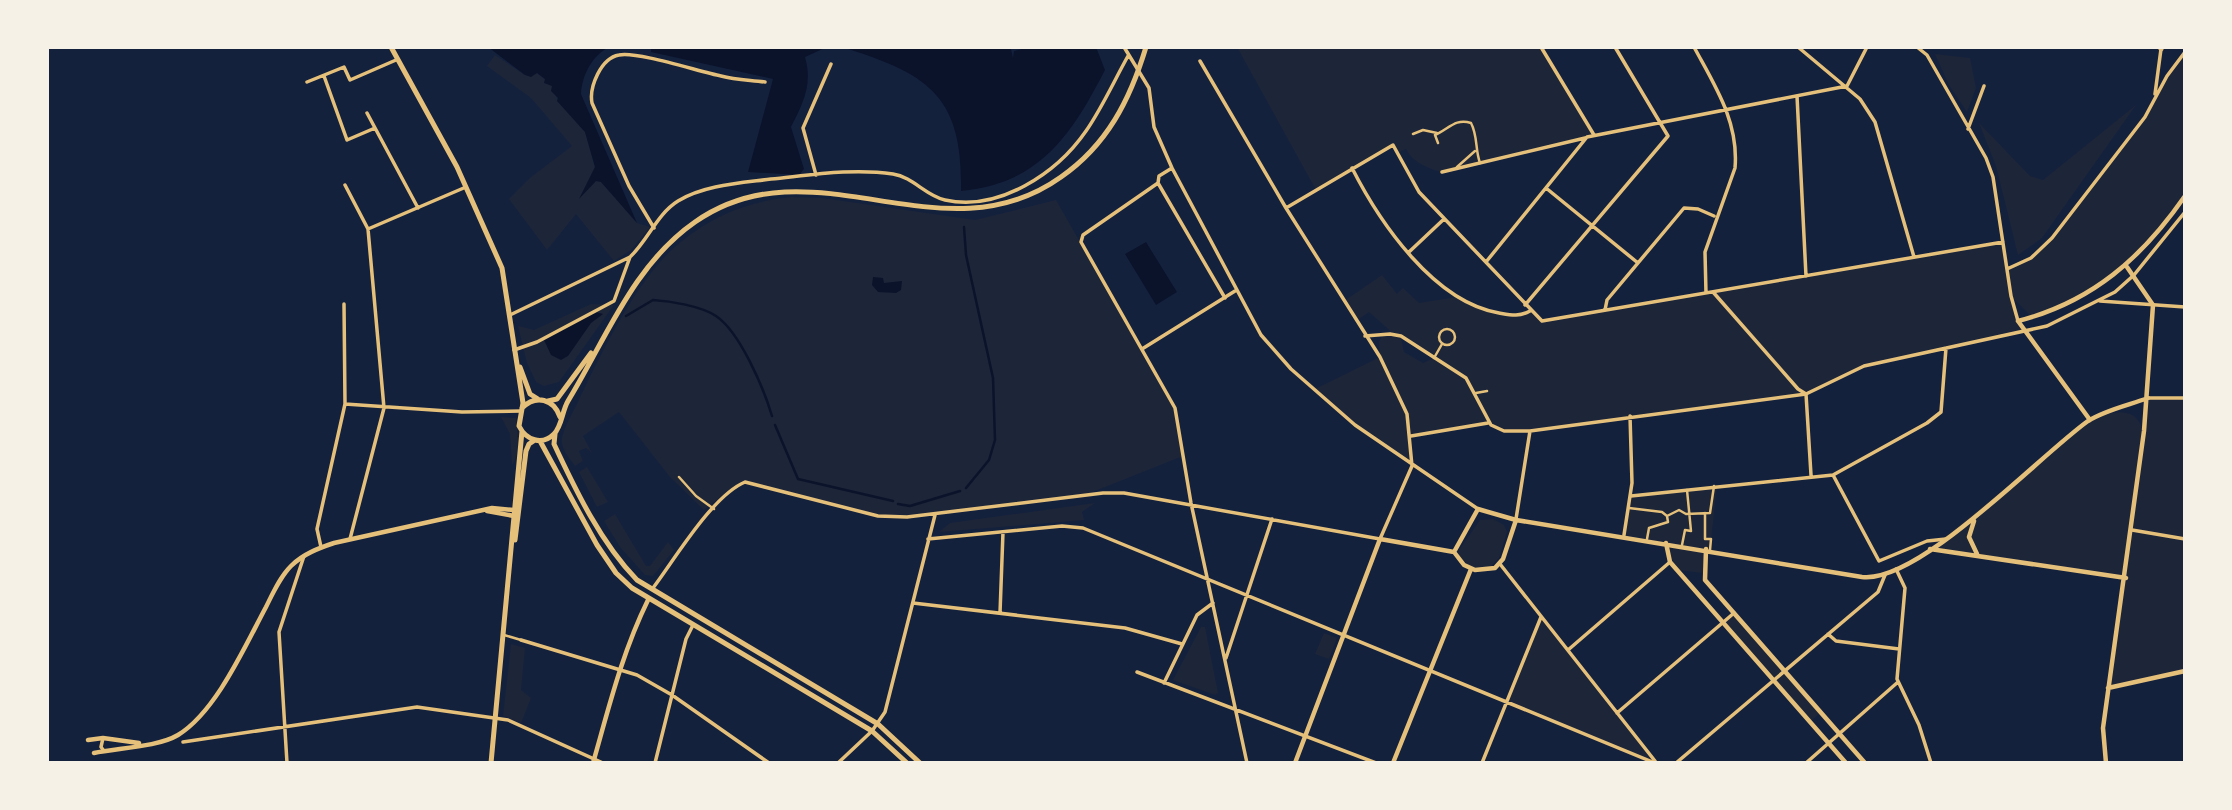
<svg xmlns="http://www.w3.org/2000/svg" width="2232" height="810" viewBox="0 0 2232 810" font-family="Montserrat,sans-serif">
<style>
.green{fill:#1d2539;fill-rule:evenodd}
.water{fill:#0b132b}
.lines{fill:none;stroke-linecap:round;stroke-linejoin:round}
.stream{stroke:#0b132b;stroke-width:2.5}
.pedestrian{stroke:#e5c07b;stroke-width:2.5}
.minor{stroke:#e5c07b;stroke-width:3.5}
.tertiary{stroke:#e5c07b;stroke-width:4.5}
.primary{stroke:#e5c07b;stroke-width:5}
</style>
<rect width="100%" height="100%" fill="#14213d"/>
<path class="green" d="M1237,47H1541L1594,136L1442,172C1429,169 1412,162 1406,149L1397,153L1393,146L1316,190Z
M2185,52V196L2167,222L2127,267L2092,292L2032,317L2012,297L2024,331L1864,366L1806,394L1530,431H1504L1489,422L1411,436L1412,466L1355,425L1313,390L1380,357L1379,342L1382,336H1396L1369,312L1356,321L1344,301L1382,275L1397,294L1403,288L1419,303L1457,297L1479,308L1520,316L1530,311L1542,321L2003,242L2007,268L2031,258L2040,250L2145,117L2167,76ZM1401,338L1434,358L1423,363L1404,352Z
M1935,54L1970,58L1976,88L1967,112L1949,85Z
M495,55L525,75L537,73L552,85L558,101L585,132L595,167L581,196L596,181L601,182L637,223L650,227L631,250L614,261L576,214L547,250L509,199L531,177L572,146L531,98L487,66Z
M2136,105L2042,238L2018,255L1996,166L1979,123L2030,176L2043,180Z
M791,197L822,198L975,220L1056,200L1175,408L1183,456L1085,495L935,515L878,516L745,482L733,487L704,510L670,477L619,412L583,436L592,453L586,448L579,451L583,461L575,466C570,459 560,448 562,438C564,427 572,414 577,404C599,357 637,279 676,246C711,216 746,202 791,197Z
M591,304L614,305L559,382L544,386L536,382L527,363L518,326L534,330Z
M2148,398L2185,399V671L2108,688L2123,578L1930,549L2090,420C2109,412 2135,404 2143,430Z
M501,417L516,418C517,432 521,453 512,465L510,434Z
M587,467L608,502L597,507L579,472Z
M1717,485L1710,550H1706L1703,573L1677,570L1670,562L1666,543L1624,535L1631,496Z
M1095,503L1082,512L1084,520L939,532L950,523Z
M615,514L646,566H650L668,542L674,550L653,576L645,575L620,547L604,521Z
M1493,519L1504,525L1507,532L1499,558L1489,568H1472L1458,556L1459,550L1480,520Z
M1734,613L1821,712L1810,722L1722,623Z
M1541,617L1656,763L1507,702Z
M1201,627H1205L1218,693L1215,695L1173,680Z
M1324,633L1337,638L1329,659L1315,654Z
M511,644L525,648L521,690L531,698L521,723L503,716Z"/>
<path class="water" d="M488,47H609C592,56 582,75 581,94L637,223L601,182L596,181L579,199L595,167L585,132L557,101L558,98L551,91L552,86L544,83L545,79L537,73L531,77L525,75Z
M651,47H827L805,57C813,84 803,104 791,127L804,169L799,175L748,172L773,79L651,52Z
M842,47H1005L1011,49L1013,58L1014,51L1029,47H1096L1105,70C1072,134 1040,184 961,191C963,95 928,74 842,47Z
M1146,242L1177,292L1156,305L1125,254Z
M873,277L883,278L884,283L902,281L901,290L896,293L878,292L872,285Z
M592,311L603,314L591,323L568,356L561,360L551,355L544,340Z"/>
<g class="lines">
<path class="stream" d="M964,227L966,255L993,378L995,440L989,460L966,488
M626,316L653,300C670,301 701,306 716,316C740,332 764,389 772,416
M775,425L798,479L893,501
M898,504L910,506L960,491"/>
<path class="pedestrian" d="M1413,134L1423,130L1437,133
M1438,143L1435,135C1449,129 1455,118 1471,123C1478,136 1475,150 1480,163
M1457,167L1475,151
M1439 337a8 8 0 1 1 16 0a8 8 0 1 1-16 0Z
M1434,358L1442,344
M1476,393L1487,391
M679,477L696,496L714,509
M1629,508L1662,512L1667,516L1668,522L1649,528L1647,539
M1705,513V539H1711L1710,550
M1667,516L1679,510L1686,514L1710,513L1714,486
M1682,545L1685,530L1691,531L1687,490
M504,635L521,640"/>
<path class="minor" d="M1124,47L1149,88L1154,127L1172,168L1261,335L1291,369L1355,425L1478,509
M1541,47L1594,135
M1694,47C1715,86 1739,122 1735,168L1705,252L1706,293
M1798,47L1860,99L1875,122L1914,257
M1917,47L1927,55L1986,158L1993,177L2011,296L2018,321
M324,76L347,140L375,128
M307,82L344,67L350,80L396,60
M2155,94L2161,49
M1797,96L1806,276
M367,113L418,208
M1968,129L1984,86
M1172,168L1159,176L1158,183L1083,235L1081,242L1175,408L1191,503L1247,763
M1352,168C1380,223 1434,302 1499,313C1511,315 1519,317 1530,311
M1442,172L1585,138
M816,175L803,128L831,64
M1158,183L1225,298
M345,185L368,229L384,408L350,539
M1546,188L1638,263
M1286,208L1393,145L1419,192L1542,321L2003,242
M654,228L629,186L592,103C589,87 601,58 619,55C637,51 700,72 721,76C736,80 751,80 765,82
M368,229L466,187
M1409,252L1444,219
M1486,262L1587,137L1847,86L1867,47
M2007,269L2031,258L2052,238L2145,117L2167,76L2185,52
M1713,292L1798,389L1806,394L1811,475
M2100,301L2185,307
M1525,305L1668,136L1615,47
M1605,310L1607,300L1684,208L1698,209L1714,216
M510,315L630,257C648,240 657,214 678,201C704,185 741,183 771,179C811,175 853,168 893,174C913,177 926,196 945,200C999,212 1057,173 1086,131C1102,108 1114,81 1128,56
M1365,336L1390,334L1401,336L1466,378L1491,425L1504,431H1530L1806,394L1864,366L2047,326L2115,292L2134,275L2185,212
M1142,349L1235,291
M514,350L537,342L614,301L630,257
M2148,398H2185
M345,404L462,412L521,411
M1411,436L1488,423
M1833,475L1879,561L1927,541L1946,539
M1631,496L1833,475L1927,423L1941,412L1946,348
M1516,519L1530,431
M2132,530L2185,539
M1624,535L1632,483L1630,416
M928,539L1062,526L1083,528L1655,763
M321,547L317,529L345,404L344,304
M1500,564L1655,761
M1896,569L1905,588L1897,679L1919,725L1931,763
M653,588C675,559 712,496 745,482L878,516L907,517L1103,493H1124L1380,539L1412,466L1407,414L1380,357L1286,208L1200,61
M913,603L1125,628L1182,644
M1000,613L1003,532
M1828,634L1836,641L1899,649
M521,640L637,675L672,695L769,763
M1568,650L1670,562
M1226,658L1272,519
M1137,672L1376,763
M1164,683L1197,615L1213,603
M1617,713L1734,613
M103,738L101,747L104,751
M183,742L417,707L508,720L603,763
M287,763L279,632L304,556
M655,763L686,639L693,625
M838,763L872,731L885,712L935,515
M1482,763L1541,617
M1676,763L1878,592L1885,575
M1806,763L1898,682"/>
<path class="tertiary" d="M2090,420L2018,321C2092,302 2142,258 2185,196
M487,511L514,516
M1516,520L1503,559L1495,568L1475,570L1464,565L1454,552L1478,509L1516,520L1862,577C1919,584 2040,455 2088,421C2105,410 2129,405 2148,398
M1974,521L1969,537L1977,554
M1666,543L1670,562L1846,763
M1706,549L1705,580L1865,763
M1930,549L2126,578
M2108,688L2185,671
M88,740L103,738L139,743
M94,753C118,748 158,747 178,735C216,712 245,646 266,607C273,593 280,577 291,566C303,554 319,548 334,543L492,508L514,510
M593,763C609,707 622,653 648,600
M1295,763L1380,539L1454,552
M1393,763L1471,569
M2106,763L2103,728L2144,431L2153,305L2127,267"/>
<path class="primary" d="M391,47L457,167L502,268L523,403L519,426C526,440 542,446 554,434C562,426 562,411 568,401C606,339 633,265 695,222C813,139 942,262 1061,177C1107,145 1130,100 1146,47
M2160,47L2161,49
M520,367L530,394L538,399
M548,401L557,399L591,353
M522,408C536,394 554,399 560,417
M555,434L554,444C576,491 601,543 637,580L878,724L920,763
M540,441L597,545L616,573L632,588L872,731L907,763
M515,540L526,451L529,444L535,440
M491,763L522,431"/>
</g>
<rect width="2232" height="810" fill="none" stroke="#f6f1e7" stroke-width="98"/>
</svg>
